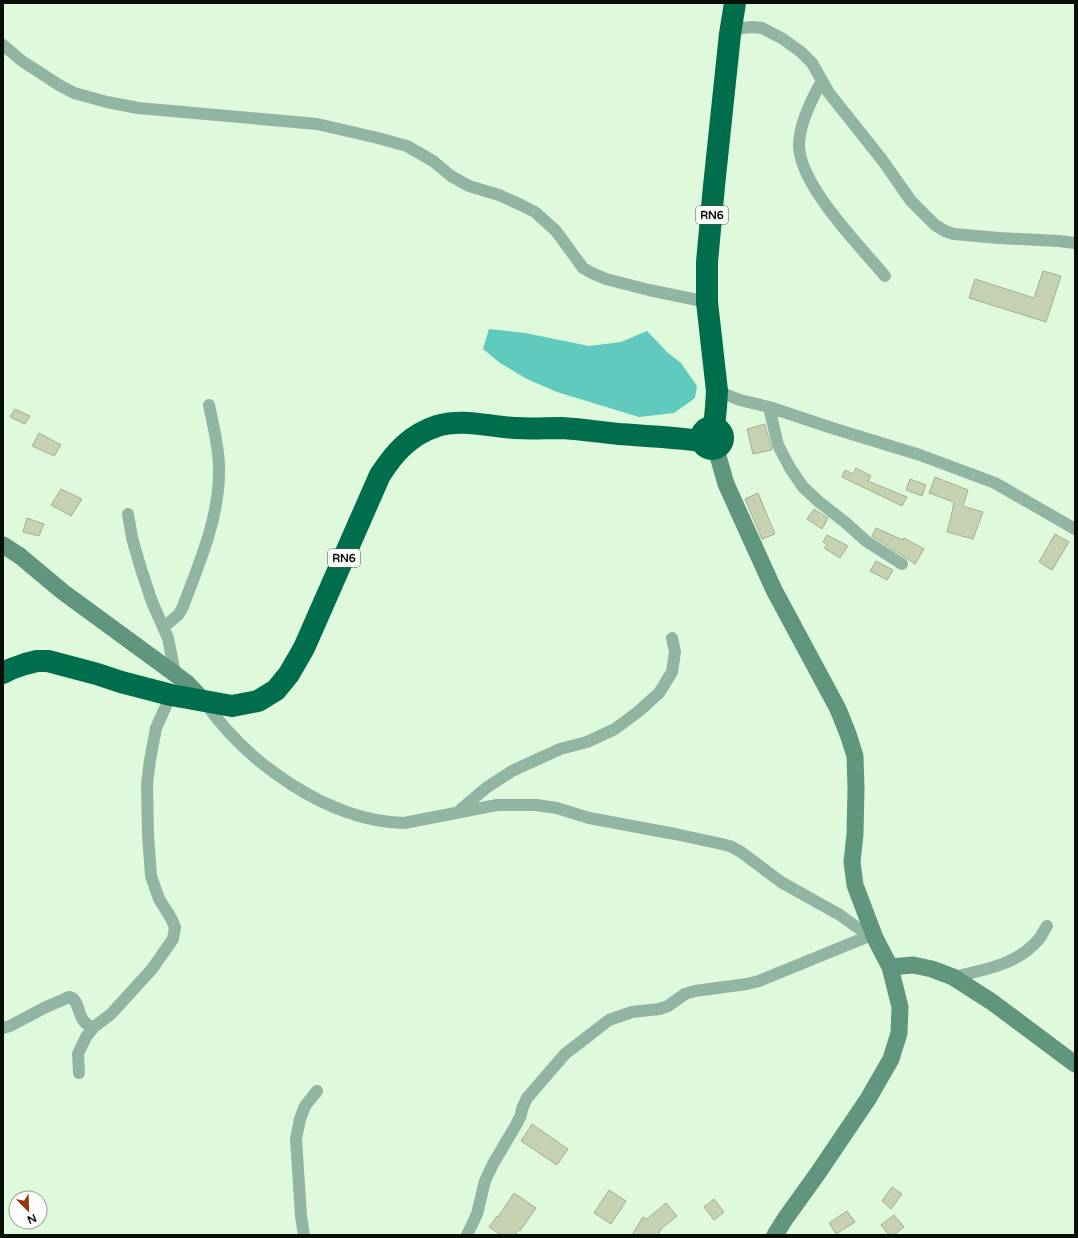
<svg xmlns="http://www.w3.org/2000/svg" width="1078" height="1238" viewBox="0 0 1078 1238" font-family="'Varela Round',sans-serif">
<style>
.water{fill:#60cabe}
.building{fill:#c5d1b0;stroke:#a5b090}
.lines{fill:none;stroke-linecap:round;stroke-linejoin:round}
.street{stroke:#91b4a3;stroke-width:12}
.secondary{stroke:#60967d;stroke-width:17}
.highway{stroke:#006d4c;stroke-width:22}
.labels{text-anchor:middle;stroke-width:3;stroke-linejoin:round;paint-order:stroke}
.shield{fill:#fdfdfd;stroke:#505650;stroke-width:1}
.shield-label{font-size:11px;font-weight:bold;fill:#060e06}
</style>
<rect width="100%" height="100%" fill="#def9dc"/>
<path class="water" d="M489,329L525,333L589,346L621,342L647,331L668,353L681,363L697,386L695,398L674,413L639,417L557,392L527,379L500,363L483,349Z"/>
<path class="building" d="M1043,271L1061,276L1046,322L969,298L975,279L1034,298Z
M15,409L30,416L25,424L10,417Z
M765,424L772,450L753,454L747,429Z
M39,433L61,445L54,456L32,446Z
M856,468L871,476L868,481L907,497L902,506L842,477L845,470L853,474Z
M935,477L968,490L963,506L983,512L973,539L947,532L951,517L954,502L929,493Z
M910,479L926,485L922,496L906,490Z
M61,489L82,499L71,516L51,505Z
M758,493L775,534L762,539L745,499Z
M814,509L828,518L822,529L807,519Z
M27,518L44,524L39,536L23,532Z
M876,528L903,540L904,538L924,549L915,564L872,536Z
M1055,534L1069,542L1052,570L1039,562Z
M827,535L848,546L840,558L824,548L827,545L823,542Z
M876,561L893,570L887,580L870,571Z
M532,1124L568,1149L557,1165L521,1141Z
M892,1187L902,1194L891,1209L882,1201Z
M609,1190L626,1201L611,1224L594,1213Z
M514,1193L536,1208L520,1231L518,1230L515,1235H501L489,1227L497,1216L498,1217Z
M714,1199L724,1212L714,1220L704,1207Z
M666,1203L677,1216L662,1228L658,1235H632L643,1217L647,1219Z
M847,1211L855,1222L836,1234L829,1223Z
M894,1215L904,1227L894,1235H889L881,1225Z"/>
<g class="lines">
<path class="street" d="M730,34L742,28L753,27L762,28L783,39L801,52L812,63L829,93L883,161L911,201L935,225L945,231L954,234L999,238L1059,241L1075,243
M3,45L22,61L59,85L74,93L107,102L138,108L317,124L378,138L407,146L433,161L451,176L469,186L499,195L521,205L535,212L556,231L583,268L594,274L606,279L649,290L707,302
M822,81C811,100 800,122 799,144C798,184 860,246 885,276
M717,391L740,400L769,407L832,428L920,455L995,483L1075,529
M769,407L778,445L790,468L803,487L818,501L846,523L866,541L902,564
M128,514L132,538L141,569L152,602L168,638L175,674
M164,627L178,615L182,609C199,564 220,517 219,468C219,447 213,425 209,405
M204,701C246,762 327,821 404,823L497,805H536L557,808L589,818L675,834L717,843L730,846L741,852L781,882L840,915L869,936L875,938
M460,810L486,788L512,771L560,749L587,742L615,729L639,711L659,693L672,672L675,652L672,638
M953,977C984,970 1017,965 1039,939C1042,935 1044,930 1047,926
M3,1028L10,1026L44,1008L69,997C82,999 75,1024 94,1027L111,1014L152,969L173,939L175,927L171,918L159,899L151,876L148,835L147,784L150,760L156,728L171,695
M79,1073L78,1054L86,1037L94,1027
M304,1235L301,1216L296,1139L300,1119L305,1106L317,1091
M467,1235L477,1214L485,1181L493,1164L516,1125L521,1115L522,1109L527,1098L565,1054L609,1020L632,1012L659,1009L668,1006L685,994L695,991L747,984L759,981L869,936"/>
<path class="secondary" d="M716,449L726,484L774,590L838,709L848,734L855,756L856,788L855,834L852,862L855,885L875,938L890,967L900,1007L899,1033L891,1059L868,1099L818,1173L785,1219L775,1235
M3,545L20,556L63,592L175,674L187,683L204,701
M890,967L913,965L932,969L953,977L992,1002L1075,1064"/>
<path class="highway" d="M701 438a11 11 0 1 1 22 0a11 11 0 1 1-22 0Z
M714,428L716,407L717,391L707,302V262L714,186L730,34L735,3
M3,673L11,669L25,664L37,661H48L97,674L121,682L171,695L232,706L258,701L276,690L289,674L304,648L380,475C395,452 410,435 437,426C462,418 490,427 515,428C531,429 546,428 561,428C580,429 600,432 619,434C646,436 674,437 701,441"/>
</g>
<g class="labels">
<g class="shield">
<rect x="696" y="206" width="32" height="18" rx="3"/>
<rect x="328" y="549" width="32" height="18" rx="3"/>
</g>
<g class="shield-label">
<text x="712" y="219">RN6</text>
<text x="344" y="562">RN6</text>
</g>
</g>
<rect width="1078" height="1238" fill="none" stroke="#060e06" stroke-width="8"/>
<g transform="translate(28 1210) rotate(157)"><circle r="19" fill="#fdfdfd" stroke="#9a9d9a"/>
<path d="M0-3L7 15L0 10L-7 15Z" fill="#993405"/>
<text y="-6" font-size="11" font-weight="bold" text-anchor="middle" fill="#060e06">N</text>
</g>
</svg>
